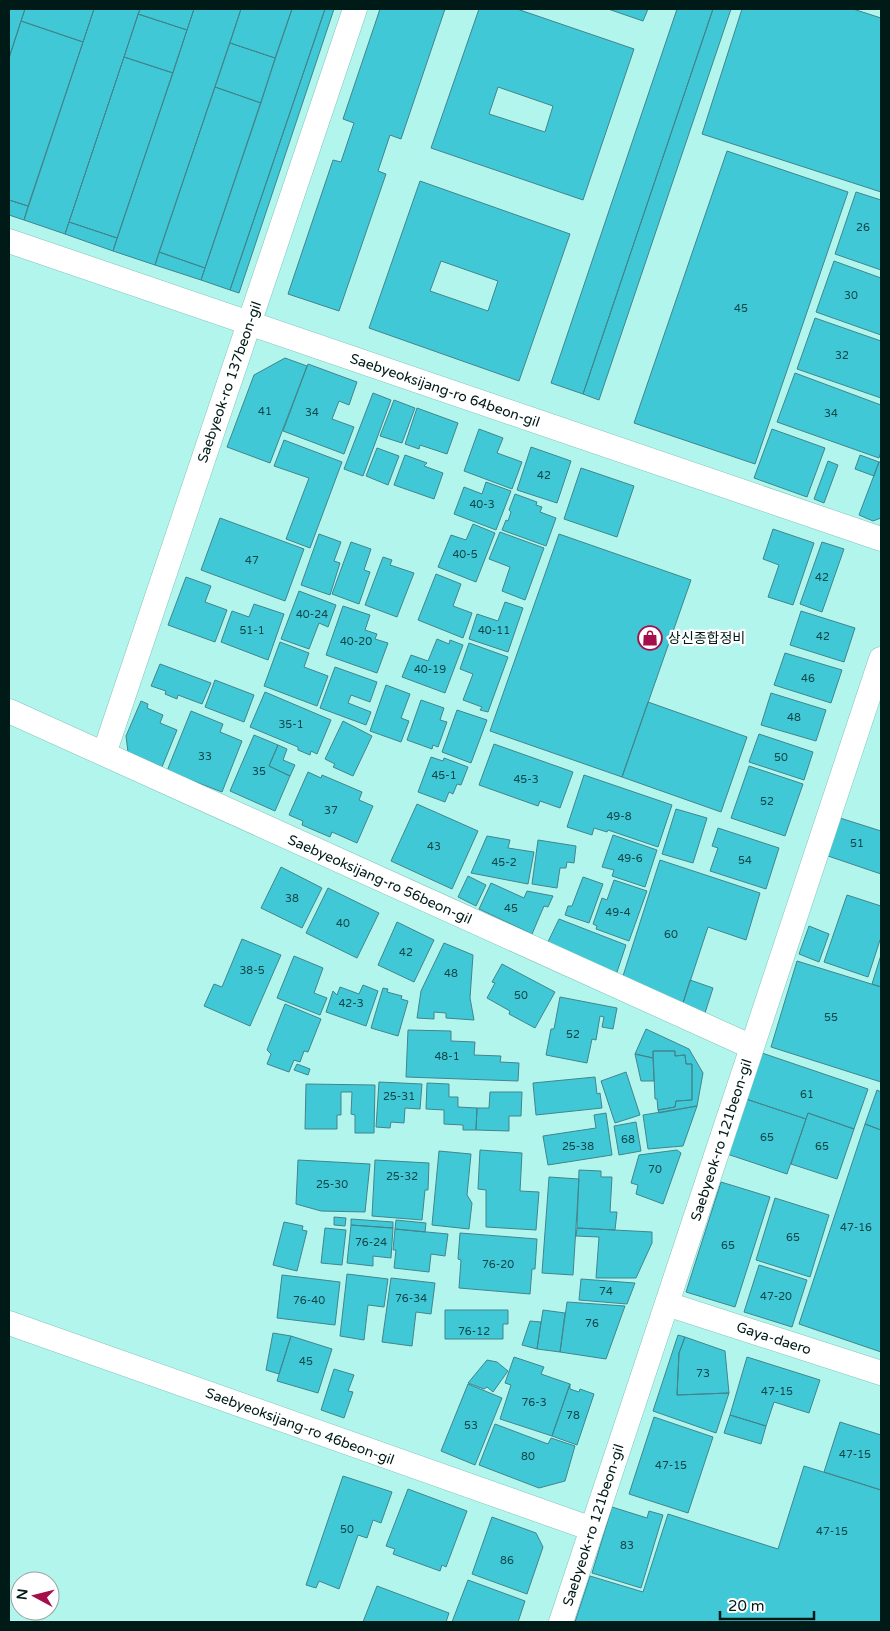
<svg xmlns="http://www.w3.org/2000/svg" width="890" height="1631" viewBox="0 0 890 1631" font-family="'Varela Round','Noto Sans KR',sans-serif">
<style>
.building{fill:#40c8d7;stroke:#42858d;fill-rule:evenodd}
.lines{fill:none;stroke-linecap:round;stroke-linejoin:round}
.minor-casing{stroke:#80c4bb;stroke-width:25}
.minor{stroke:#fff;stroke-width:24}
.labels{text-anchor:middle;stroke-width:4.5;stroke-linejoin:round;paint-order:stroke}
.number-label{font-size:11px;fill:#104647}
.street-label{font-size:14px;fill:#001a17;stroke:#fff}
.poi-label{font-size:14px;fill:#001a17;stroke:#fff;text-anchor:start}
</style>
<rect width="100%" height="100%" fill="#b1f5ec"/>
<path class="building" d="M9,9H25L9,58Z
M25,9H94L83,42L21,21Z
M94,9H140L65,234L24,220Z
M140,9H194L187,30L138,14Z
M194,9H241L155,265L113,251Z
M241,9H292L275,58L230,43Z
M292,9H325L230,290L201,280Z
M325,9H334L239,293L230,290Z
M380,9H445L401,139L390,135L378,171L386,174L339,311L288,294L333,160L341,162L354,123L343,119Z
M479,9H517L634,49L583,200L431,148ZM498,87L553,106L545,132L489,114Z
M608,9H648L643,21Z
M677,9H713L583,394L551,383Z
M713,9H731L599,400L583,394Z
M742,9H853L881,18V192L702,134Z
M138,14L187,30L173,73L124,57Z
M21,21L83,42L28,206L9,200V58Z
M230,43L275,58L261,103L215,87Z
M124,57L173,73L117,238L69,222Z
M215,87L261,103L205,268L159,252Z
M727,151L848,192L755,464L634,423Z
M420,181L570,234L519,381L369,328ZM441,261L498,281L488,311L430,291Z
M856,192L881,200V270L835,254Z
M9,200L28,206L24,220L9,215Z
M69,222L117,238L113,251L65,234Z
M159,252L205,268L201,280L155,265Z
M834,261L881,278V335L816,312Z
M815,318L881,341V398L797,369Z
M285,358L307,366L270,463L227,447L254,375Z
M308,364L357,382L349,405L339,401L332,419L354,427L344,454L283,431Z
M795,373L881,405V451L879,458L777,422Z
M373,393L391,400L363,476L344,469Z
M394,400L415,408L402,443L380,436Z
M417,408L458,423L447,454L420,445L419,449L405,444Z
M479,429L503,438L497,453L522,462L512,489L464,471Z
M772,429L825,448L807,497L754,478Z
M284,440L342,462L310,548L286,539L309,478L274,466Z
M531,447L571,461L557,503L517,490Z
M377,448L399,456L388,485L366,476Z
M405,455L427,463L424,466L443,473L434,499L394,485Z
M860,455L879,462L874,476L855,469Z
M828,461L838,465L824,503L814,499Z
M879,462H881V518L873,521L859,515Z
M581,468L634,486L617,537L564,519Z
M486,482L511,491L496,530L454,514L464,487L482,494Z
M515,494L537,502L536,505L542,507L540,512L556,518L546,546L502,530L506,520L508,521L511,512L509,510Z
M220,518L304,549L285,601L201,570Z
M473,524L495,533L476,582L438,567L451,535L466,540Z
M773,529L814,543L793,605L768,597L779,565L763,559Z
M500,532L544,548L525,600L502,591L510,567L489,559Z
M319,534L341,542L334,561L340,563L330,595L301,585Z
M559,534L691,580L622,777L490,731Z
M351,542L371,549L364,570L370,572L359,604L332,594Z
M822,542L844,549L822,612L800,604Z
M383,557L392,560L390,565L414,573L397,617L365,605Z
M436,574L461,584L453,606L472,613L463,638L418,620Z
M186,577L211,586L205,602L227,610L215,642L168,625Z
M299,591L336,605L328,627L319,623L309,649L281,639Z
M505,602L523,608L508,652L469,639L477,614L498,621Z
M254,604L284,614L268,660L221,642L232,611L249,617Z
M343,606L370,615L365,630L377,634L375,639L388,643L377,673L326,655Z
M801,611L855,628L844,662L790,645Z
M437,639L449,644L450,640L463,645L445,693L402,677L411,655L428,661Z
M280,642L309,653L304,667L328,676L317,706L264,686Z
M469,643L508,657L488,712L480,710L482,707L463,700L473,674L460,669Z
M785,653L842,670L831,703L774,685Z
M160,664L211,683L202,704L178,695L177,699L165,694L166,691L151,686Z
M335,667L377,682L370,702L351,695L348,703L371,712L366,725L320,708Z
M215,680L254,695L244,722L205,707Z
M386,685L410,694L401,718L409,721L401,742L370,731Z
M265,692L331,720L317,754L311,751L310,755L298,750V747L250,727Z
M771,693L826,710L816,741L761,725Z
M421,700L444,708L440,720L447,722L438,747L433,745L432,749L407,740Z
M141,701L148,704L147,708L163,715L160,723L177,730L162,767L128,752L126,736Z
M648,702L747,737L721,812L622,777Z
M457,710L487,720L471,763L442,752Z
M191,711L223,724L220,732L242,741L222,792L167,771Z
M343,721L372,736L353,776L333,767L335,764L325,759Z
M759,734L813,752L804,780L749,762Z
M254,735L278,745L269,766L290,776L275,811L230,791Z
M494,744L573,772L560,808L540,801L538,806L479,785Z
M278,745L287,749L283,760L295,765L290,776L269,766Z
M431,757L443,761L444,758L468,767L461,785L457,784L453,794L449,792L445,802L418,792Z
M749,766L803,784L785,836L731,818Z
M308,772L321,778L322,775L362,792L359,800L373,806L357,843L332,832L330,837L302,825L303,821L289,815Z
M584,775L672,805L658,847L608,830L607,832L594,828L592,835L567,827Z
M417,804L478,831L452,889L391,861Z
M676,809L707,818L693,863L662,854Z
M840,818L881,831V874L828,856Z
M718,828L779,848L766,889L710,871L718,848L712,846Z
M613,835L657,850L645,887L612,876L614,870L602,867Z
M487,836L510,840L508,848L534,852L528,884L471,873Z
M538,840L576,846L574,863L567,862L566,868H560L557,888L532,884Z
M660,860L760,893L746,940L708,927L683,1003L622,979Z
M281,867L322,888L302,928L261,908Z
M468,876L486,885L476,906L458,897Z
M583,877L603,884L589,923L565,915L568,906H572Z
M614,880L647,891L629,941L596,929L597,926L593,924L602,898L607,900Z
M491,883L524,898L527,891L553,896L548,907L544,906L532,934L479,909Z
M328,888L379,913L357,958L306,933Z
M847,895L881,906V937L868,977L824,962Z
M559,919L626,945L616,975L546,946Z
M397,922L434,940L414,982L378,965Z
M809,926L829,934L819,962L799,954Z
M242,939L281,955L250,1026L204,1006L214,984L222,987Z
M444,943L473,955L470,998L474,1020L446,1018V1013L434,1012V1019L417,1018L421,991Z
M881,955V987L872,984Z
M294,956L323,968L314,993L327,998L320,1015L277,998Z
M797,961L881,987V1082L771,1047Z
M502,964L555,992L535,1028L509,1014L510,1011L487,998L495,983L492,982Z
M690,980L713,988L705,1013L683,1003Z
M363,985L378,991L366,1026L326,1012L333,991L337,995L340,987L359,994Z
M383,988L388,989L387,992L402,996L401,999L408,1001L398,1036L371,1028Z
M560,997L617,1008L613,1029L602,1027L604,1017L600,1016L596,1040L592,1039L587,1063L546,1055L551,1029H554Z
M285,1004L321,1019L308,1052L304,1051L300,1062L294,1060L289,1072L267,1064L271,1054L267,1050Z
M646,1029L689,1049L703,1073L697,1106L659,1113L658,1110L675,1107L676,1101L692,1100V1064H686L685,1055L675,1056V1051H653V1058L635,1054Z
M408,1030L451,1031V1041L475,1042L474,1055L501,1056L500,1062L519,1063L518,1081L406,1077Z
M653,1051H675V1056L685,1055L686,1064H692V1100L676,1101L675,1107L658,1110L657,1099H655Z
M762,1053L868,1089L854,1129L808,1113L806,1119L746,1099Z
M635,1054L653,1058L654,1081H641Z
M297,1064L310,1069L308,1075L294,1070Z
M626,1072L640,1115L615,1123L601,1081Z
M595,1077L597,1094L600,1093L602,1108L536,1115L533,1083Z
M379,1082L422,1084L420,1109L405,1108L404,1123L391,1122L390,1128L376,1127Z
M427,1083L449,1084V1097H458V1107L477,1108L476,1130H463V1125L444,1124V1110L426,1109Z
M306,1084L375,1085L374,1133H355V1115L351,1114L352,1092H341V1115H337V1129H305Z
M877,1090L881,1092V1130L865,1124Z
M490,1092H522L521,1116H509V1131L476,1130L477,1108H489Z
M746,1099L806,1119L787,1174L727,1154Z
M697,1106L683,1146L648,1149L643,1115Z
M606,1113L612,1155L548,1165L543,1136L596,1128L594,1115Z
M808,1113L854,1129L837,1179L791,1164Z
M636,1122L641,1151L619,1155L614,1126Z
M865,1124L881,1130V1352L799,1324Z
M480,1150L522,1153L520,1191L539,1192L536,1230L486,1227V1190L478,1189Z
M677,1150L681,1153L663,1204L636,1194L638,1185L631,1183L639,1155Z
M439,1151L471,1154L467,1195L472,1203L469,1229L432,1225Z
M298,1160L370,1164L365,1212L321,1211L296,1204Z
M375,1160L429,1163L428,1190H425L422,1220L372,1216Z
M579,1170L601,1171V1177H612L610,1212H617L615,1230L577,1228Z
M549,1177L579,1179L573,1275L542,1273Z
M721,1182L770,1197L735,1307L686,1292Z
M775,1198L829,1215L810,1277L756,1260Z
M334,1217L346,1218L345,1226L334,1225Z
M351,1219L393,1222V1228L351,1225Z
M396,1220L426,1223L425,1232L395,1229Z
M284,1222L303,1226L302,1230L307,1231L297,1271L273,1265Z
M351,1225L393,1228L391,1258L373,1256V1266L347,1263Z
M325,1228L346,1230L342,1265L321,1263Z
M577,1228L652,1232V1243L636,1278H596L599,1237L576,1236Z
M395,1229L448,1234L445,1256L431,1254L429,1272L394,1268L396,1250H393Z
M460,1233L537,1239L535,1269H532L530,1294L459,1288L461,1260L458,1259Z
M759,1265L807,1280L792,1327L744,1312Z
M347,1274L388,1279L384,1307L368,1305L364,1340L340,1336Z
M282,1275L340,1282L335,1325L277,1318Z
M391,1278L435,1283L431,1314L416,1312L412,1346L382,1342Z
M581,1279L635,1283L627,1304L579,1300Z
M567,1302L625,1306L606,1359L560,1352Z
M445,1310H508V1324H503V1339H445Z
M543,1310L565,1313L560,1352L537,1349Z
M530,1321L541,1322L537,1349L522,1345Z
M273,1333L291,1336L279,1374L266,1370Z
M678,1335L685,1337L679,1353L677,1395L729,1393L716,1433L653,1411Z
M291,1336L332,1349L318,1393L277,1381Z
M685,1337L725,1351L729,1393L677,1395L679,1353Z
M514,1357L544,1367L541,1374L570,1384L552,1436L500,1419L511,1385L505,1383Z
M747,1357L820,1380L809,1413L774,1402L766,1426L730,1415Z
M487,1360L497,1362L508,1371L493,1392L487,1387L484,1389L468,1383Z
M334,1369L354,1375L348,1391L353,1392L344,1418L321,1410Z
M468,1384L502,1398L475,1465L441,1451Z
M570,1384V1389L579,1392L580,1389L594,1394L577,1445L552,1436Z
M730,1415L766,1426L761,1444L724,1433Z
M654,1417L713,1437L688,1513L629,1494Z
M840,1422L881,1435V1490L824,1472Z
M495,1424L548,1444L551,1438L575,1446L565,1481L539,1488L479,1465Z
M804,1466L881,1490V1622H575L590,1576L643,1592L668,1514L778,1549Z
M343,1476L392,1492L381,1523L373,1520L367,1538L358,1535L339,1589L319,1581L316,1588L306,1585Z
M408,1489L467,1511L446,1567L442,1565L440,1571L393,1554L395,1549L386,1546Z
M612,1507L647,1518L649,1511L663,1515L641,1588L592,1573Z
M492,1517L536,1533L543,1547L527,1594L472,1574Z
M468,1580L525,1601L518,1622H452Z
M377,1586L449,1613L446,1622H363Z"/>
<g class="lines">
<g class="minor-casing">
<path id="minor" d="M9,241L881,539
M9,711L752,1047
M104,754L355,9
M667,1304L881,1373
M9,1323L592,1529
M561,1622L881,659"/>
</g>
<use href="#minor" class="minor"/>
</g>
<defs>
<g id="shop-ring" transform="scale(1.25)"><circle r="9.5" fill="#fff" stroke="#a40f4b" stroke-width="1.5"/><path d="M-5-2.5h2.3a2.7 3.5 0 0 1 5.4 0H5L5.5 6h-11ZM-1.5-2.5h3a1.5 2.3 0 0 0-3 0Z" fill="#a40f4b"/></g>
</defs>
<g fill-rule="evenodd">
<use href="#shop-ring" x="650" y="638"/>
</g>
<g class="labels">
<g class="number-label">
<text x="863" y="231">26</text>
<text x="851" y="299">30</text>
<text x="741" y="312">45</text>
<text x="842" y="359">32</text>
<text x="265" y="415">41</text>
<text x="312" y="416">34</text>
<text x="831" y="417">34</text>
<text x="544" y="479">42</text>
<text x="482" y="508">40-3</text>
<text x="465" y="558">40-5</text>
<text x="252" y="564">47</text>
<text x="822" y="581">42</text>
<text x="312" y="618">40-24</text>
<text x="252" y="634">51-1</text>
<text x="494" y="634">40-11</text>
<text x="823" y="640">42</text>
<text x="356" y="645">40-20</text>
<text x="430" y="673">40-19</text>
<text x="808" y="682">46</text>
<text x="794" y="721">48</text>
<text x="291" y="728">35-1</text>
<text x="205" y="760">33</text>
<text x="781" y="761">50</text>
<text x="259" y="775">35</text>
<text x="444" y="779">45-1</text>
<text x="526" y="783">45-3</text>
<text x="767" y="805">52</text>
<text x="331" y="814">37</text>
<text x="619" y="820">49-8</text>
<text x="857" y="847">51</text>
<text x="434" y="850">43</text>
<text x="630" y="862">49-6</text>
<text x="745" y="864">54</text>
<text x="504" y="866">45-2</text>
<text x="292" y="902">38</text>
<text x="511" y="912">45</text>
<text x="618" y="916">49-4</text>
<text x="343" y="927">40</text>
<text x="671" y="938">60</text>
<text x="406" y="956">42</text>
<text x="252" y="974">38-5</text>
<text x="451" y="977">48</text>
<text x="521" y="999">50</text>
<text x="351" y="1007">42-3</text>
<text x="831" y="1021">55</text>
<text x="573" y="1038">52</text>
<text x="447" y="1060">48-1</text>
<text x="807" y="1098">61</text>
<text x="399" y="1100">25-31</text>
<text x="767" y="1141">65</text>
<text x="628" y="1143">68</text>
<text x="578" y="1150">25-38</text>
<text x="822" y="1150">65</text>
<text x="655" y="1173">70</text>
<text x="402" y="1180">25-32</text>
<text x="332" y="1188">25-30</text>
<text x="856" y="1231">47-16</text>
<text x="793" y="1241">65</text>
<text x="371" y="1246">76-24</text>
<text x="728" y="1249">65</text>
<text x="498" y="1268">76-20</text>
<text x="606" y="1295">74</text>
<text x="776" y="1300">47-20</text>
<text x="411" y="1302">76-34</text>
<text x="309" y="1304">76-40</text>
<text x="592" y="1327">76</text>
<text x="474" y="1335">76-12</text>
<text x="306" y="1365">45</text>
<text x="703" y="1377">73</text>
<text x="777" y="1395">47-15</text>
<text x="534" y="1406">76-3</text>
<text x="573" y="1419">78</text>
<text x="471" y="1429">53</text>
<text x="855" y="1458">47-15</text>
<text x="528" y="1460">80</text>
<text x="671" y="1469">47-15</text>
<text x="347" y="1533">50</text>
<text x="832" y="1535">47-15</text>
<text x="627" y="1549">83</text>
<text x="507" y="1564">86</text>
</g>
<g class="street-label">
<text transform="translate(229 382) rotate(-71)" y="5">Saebyeok-ro 137beon-gil</text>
<text transform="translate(445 390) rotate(19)" y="5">Saebyeoksijang-ro 64beon-gil</text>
<text transform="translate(380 879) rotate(24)" y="5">Saebyeoksijang-ro 56beon-gil</text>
<text transform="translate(721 1140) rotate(-72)" y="5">Saebyeok-ro 121beon-gil</text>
<text transform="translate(774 1338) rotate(18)" y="5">Gaya-daero</text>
<text transform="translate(300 1426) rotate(20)" y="5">Saebyeoksijang-ro 46beon-gil</text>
<text transform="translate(593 1525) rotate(-72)" y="5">Saebyeok-ro 121beon-gil</text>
</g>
<g class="poi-label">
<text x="668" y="643">상신종합정비</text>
</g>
</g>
<rect width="890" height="1631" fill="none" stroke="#001a17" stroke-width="20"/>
<g transform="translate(35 1596) rotate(277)"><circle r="24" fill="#ffffff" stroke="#99a3a2"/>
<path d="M0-4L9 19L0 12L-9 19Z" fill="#a40f4b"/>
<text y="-8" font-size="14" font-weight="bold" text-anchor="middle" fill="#001a17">N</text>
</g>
<path d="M720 1611v8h94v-8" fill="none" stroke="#001a17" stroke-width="2.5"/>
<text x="728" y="1611" font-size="15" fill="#001a17" stroke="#ffffff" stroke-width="4" paint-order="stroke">20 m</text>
</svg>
